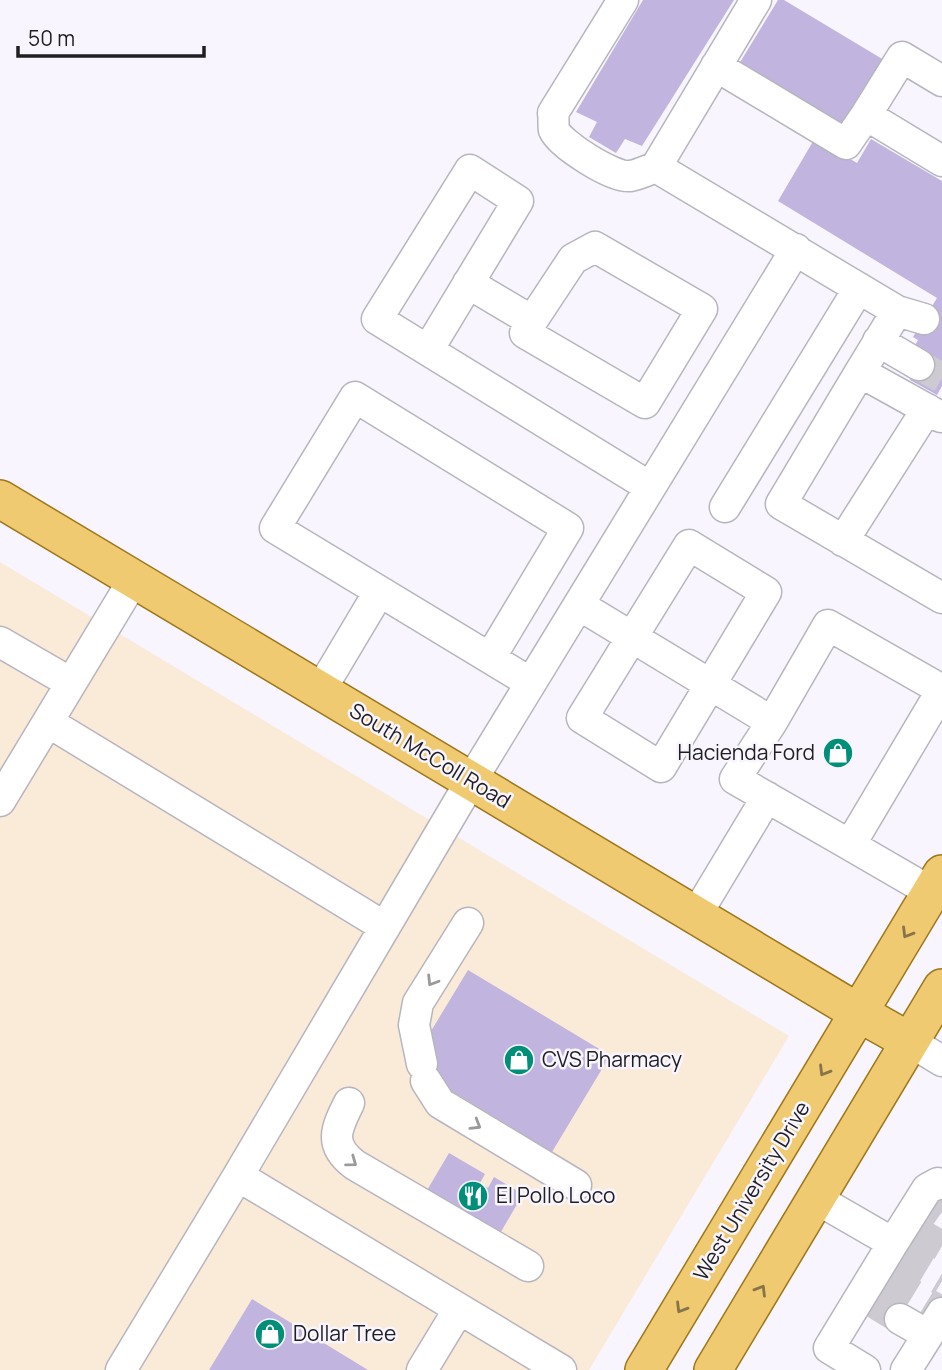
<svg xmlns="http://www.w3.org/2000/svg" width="942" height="1370" viewBox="0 0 942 1370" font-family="Manrope,sans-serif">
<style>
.commercial{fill:#faead8}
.building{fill:#c1b5df}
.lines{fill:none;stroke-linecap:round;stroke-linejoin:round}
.minor-tunnel{stroke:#cdcad2;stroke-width:30;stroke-dasharray:30 15;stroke-linecap:butt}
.minor-casing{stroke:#b7b5bd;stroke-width:33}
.major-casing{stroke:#9f7618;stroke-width:40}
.minor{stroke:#fff;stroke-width:30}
.major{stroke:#efca71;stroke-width:37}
.oneway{stroke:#877449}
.oneway2{stroke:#9a9a9b}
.labels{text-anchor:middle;stroke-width:5;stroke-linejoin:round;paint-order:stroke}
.poi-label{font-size:21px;fill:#1f1e21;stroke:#f8f5fe;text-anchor:start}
.street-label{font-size:21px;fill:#1f1e21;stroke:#f8f5fe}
</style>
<rect width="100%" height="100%" fill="#f8f5fe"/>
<path class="commercial" d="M0,562L789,1036L589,1370H0Z"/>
<path class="building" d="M643,0H734L642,146L625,139L616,153L589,137L597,122L576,112Z
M778,0H784L884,60L843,126L739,64Z
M815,138L857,163L871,139L942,181V386L937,395L910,380L921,361L910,354L918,340L913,337L937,298L778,201Z
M468,970L601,1050L605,1055L606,1060L605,1064L552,1152L432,1079L425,1041Z
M449,1153L485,1174L480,1183L488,1188L494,1177L523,1194L498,1237L423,1197Z
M252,1299L368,1370H209Z"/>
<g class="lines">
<path class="minor-tunnel" d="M919,365L942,378
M932,1205L942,1212
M916,1231L942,1246
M900,1256L942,1281
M888,1279L942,1312
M872,1302L900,1319"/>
<g class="minor-casing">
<path id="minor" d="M623,0L553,113C554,118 553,126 554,130C561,145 613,178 630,176C638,175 648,170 656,167
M756,0L656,167L897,311L924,319
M716,66L846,144L866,115
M942,81L902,57L866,115L942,161
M468,283L532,321L525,333L645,403L702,309L595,247L573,259L532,321
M897,311L860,372L941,417L942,416
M878,341L919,365
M428,350L518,201L470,170L377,319L650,487
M860,372L781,504L942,598
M725,507L859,288
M843,541L927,409
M689,545L766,592L661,767L582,718Z
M579,605L772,722
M0,642L71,683
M490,658L568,528L355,397L275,528L531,683
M320,691L379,592
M48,722L385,927
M0,801L134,579
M850,845L735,779L772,722L828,625L942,690
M931,892L850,845L942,690
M696,915L767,797
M909,1041L942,1061
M422,1064L414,1025L418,1003L468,923
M426,1081L440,1103L576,1185
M349,1103C336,1129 328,1145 355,1165L528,1266
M238,1176L561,1370
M815,1198L893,1243L829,1348L865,1370
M893,1243L927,1189L938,1183L942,1184
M900,1319L928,1335
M121,1370L238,1176L471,781L796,249
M422,1370L459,1309
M906,1370L942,1313"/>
</g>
<g class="major-casing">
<path id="major" d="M0,499L859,1013L909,1041
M644,1370L942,874
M713,1370L942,988"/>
</g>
<use href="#minor" class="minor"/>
<use href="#major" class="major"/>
</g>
<defs><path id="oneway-chevron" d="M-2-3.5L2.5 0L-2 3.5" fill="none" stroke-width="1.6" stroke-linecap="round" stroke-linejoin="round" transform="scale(1.75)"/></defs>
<g class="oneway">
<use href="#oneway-chevron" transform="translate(907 933) rotate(121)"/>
<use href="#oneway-chevron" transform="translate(824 1071) rotate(121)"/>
<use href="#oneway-chevron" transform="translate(761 1290) rotate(-59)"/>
<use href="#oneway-chevron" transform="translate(681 1308) rotate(121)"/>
</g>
<g class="oneway2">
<use href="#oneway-chevron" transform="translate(432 981) rotate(122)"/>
<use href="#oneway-chevron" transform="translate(476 1125) rotate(31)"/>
<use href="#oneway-chevron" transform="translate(352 1162) rotate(36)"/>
</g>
<defs>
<g id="shop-disc" transform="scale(1.575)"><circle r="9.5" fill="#018f79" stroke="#f8f5fe"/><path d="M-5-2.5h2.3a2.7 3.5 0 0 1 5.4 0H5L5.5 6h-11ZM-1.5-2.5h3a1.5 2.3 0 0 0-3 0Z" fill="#fff"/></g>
<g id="restaurant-disc" transform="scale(1.575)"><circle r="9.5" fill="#018f79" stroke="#f8f5fe"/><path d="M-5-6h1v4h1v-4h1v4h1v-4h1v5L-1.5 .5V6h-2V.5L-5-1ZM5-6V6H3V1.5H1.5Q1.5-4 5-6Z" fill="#fff"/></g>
</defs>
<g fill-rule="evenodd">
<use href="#shop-disc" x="838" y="753"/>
<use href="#shop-disc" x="519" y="1060"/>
<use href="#restaurant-disc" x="473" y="1196"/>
<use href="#shop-disc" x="270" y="1334"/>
</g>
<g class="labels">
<g class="poi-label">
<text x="815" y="760" text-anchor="end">Hacienda Ford</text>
<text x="542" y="1067">CVS Pharmacy</text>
<text x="496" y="1203">El Pollo Loco</text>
<text x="293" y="1341">Dollar Tree</text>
</g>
<g class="street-label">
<text transform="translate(430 756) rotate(31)" y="7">South McColl Road</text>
<text transform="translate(752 1191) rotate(-59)" y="7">West University Drive</text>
</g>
</g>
<path d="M18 46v10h186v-10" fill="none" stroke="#1f1e21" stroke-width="3.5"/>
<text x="28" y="46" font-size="21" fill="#1f1e21" stroke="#f8f5fe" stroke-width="5" paint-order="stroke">50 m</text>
</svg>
